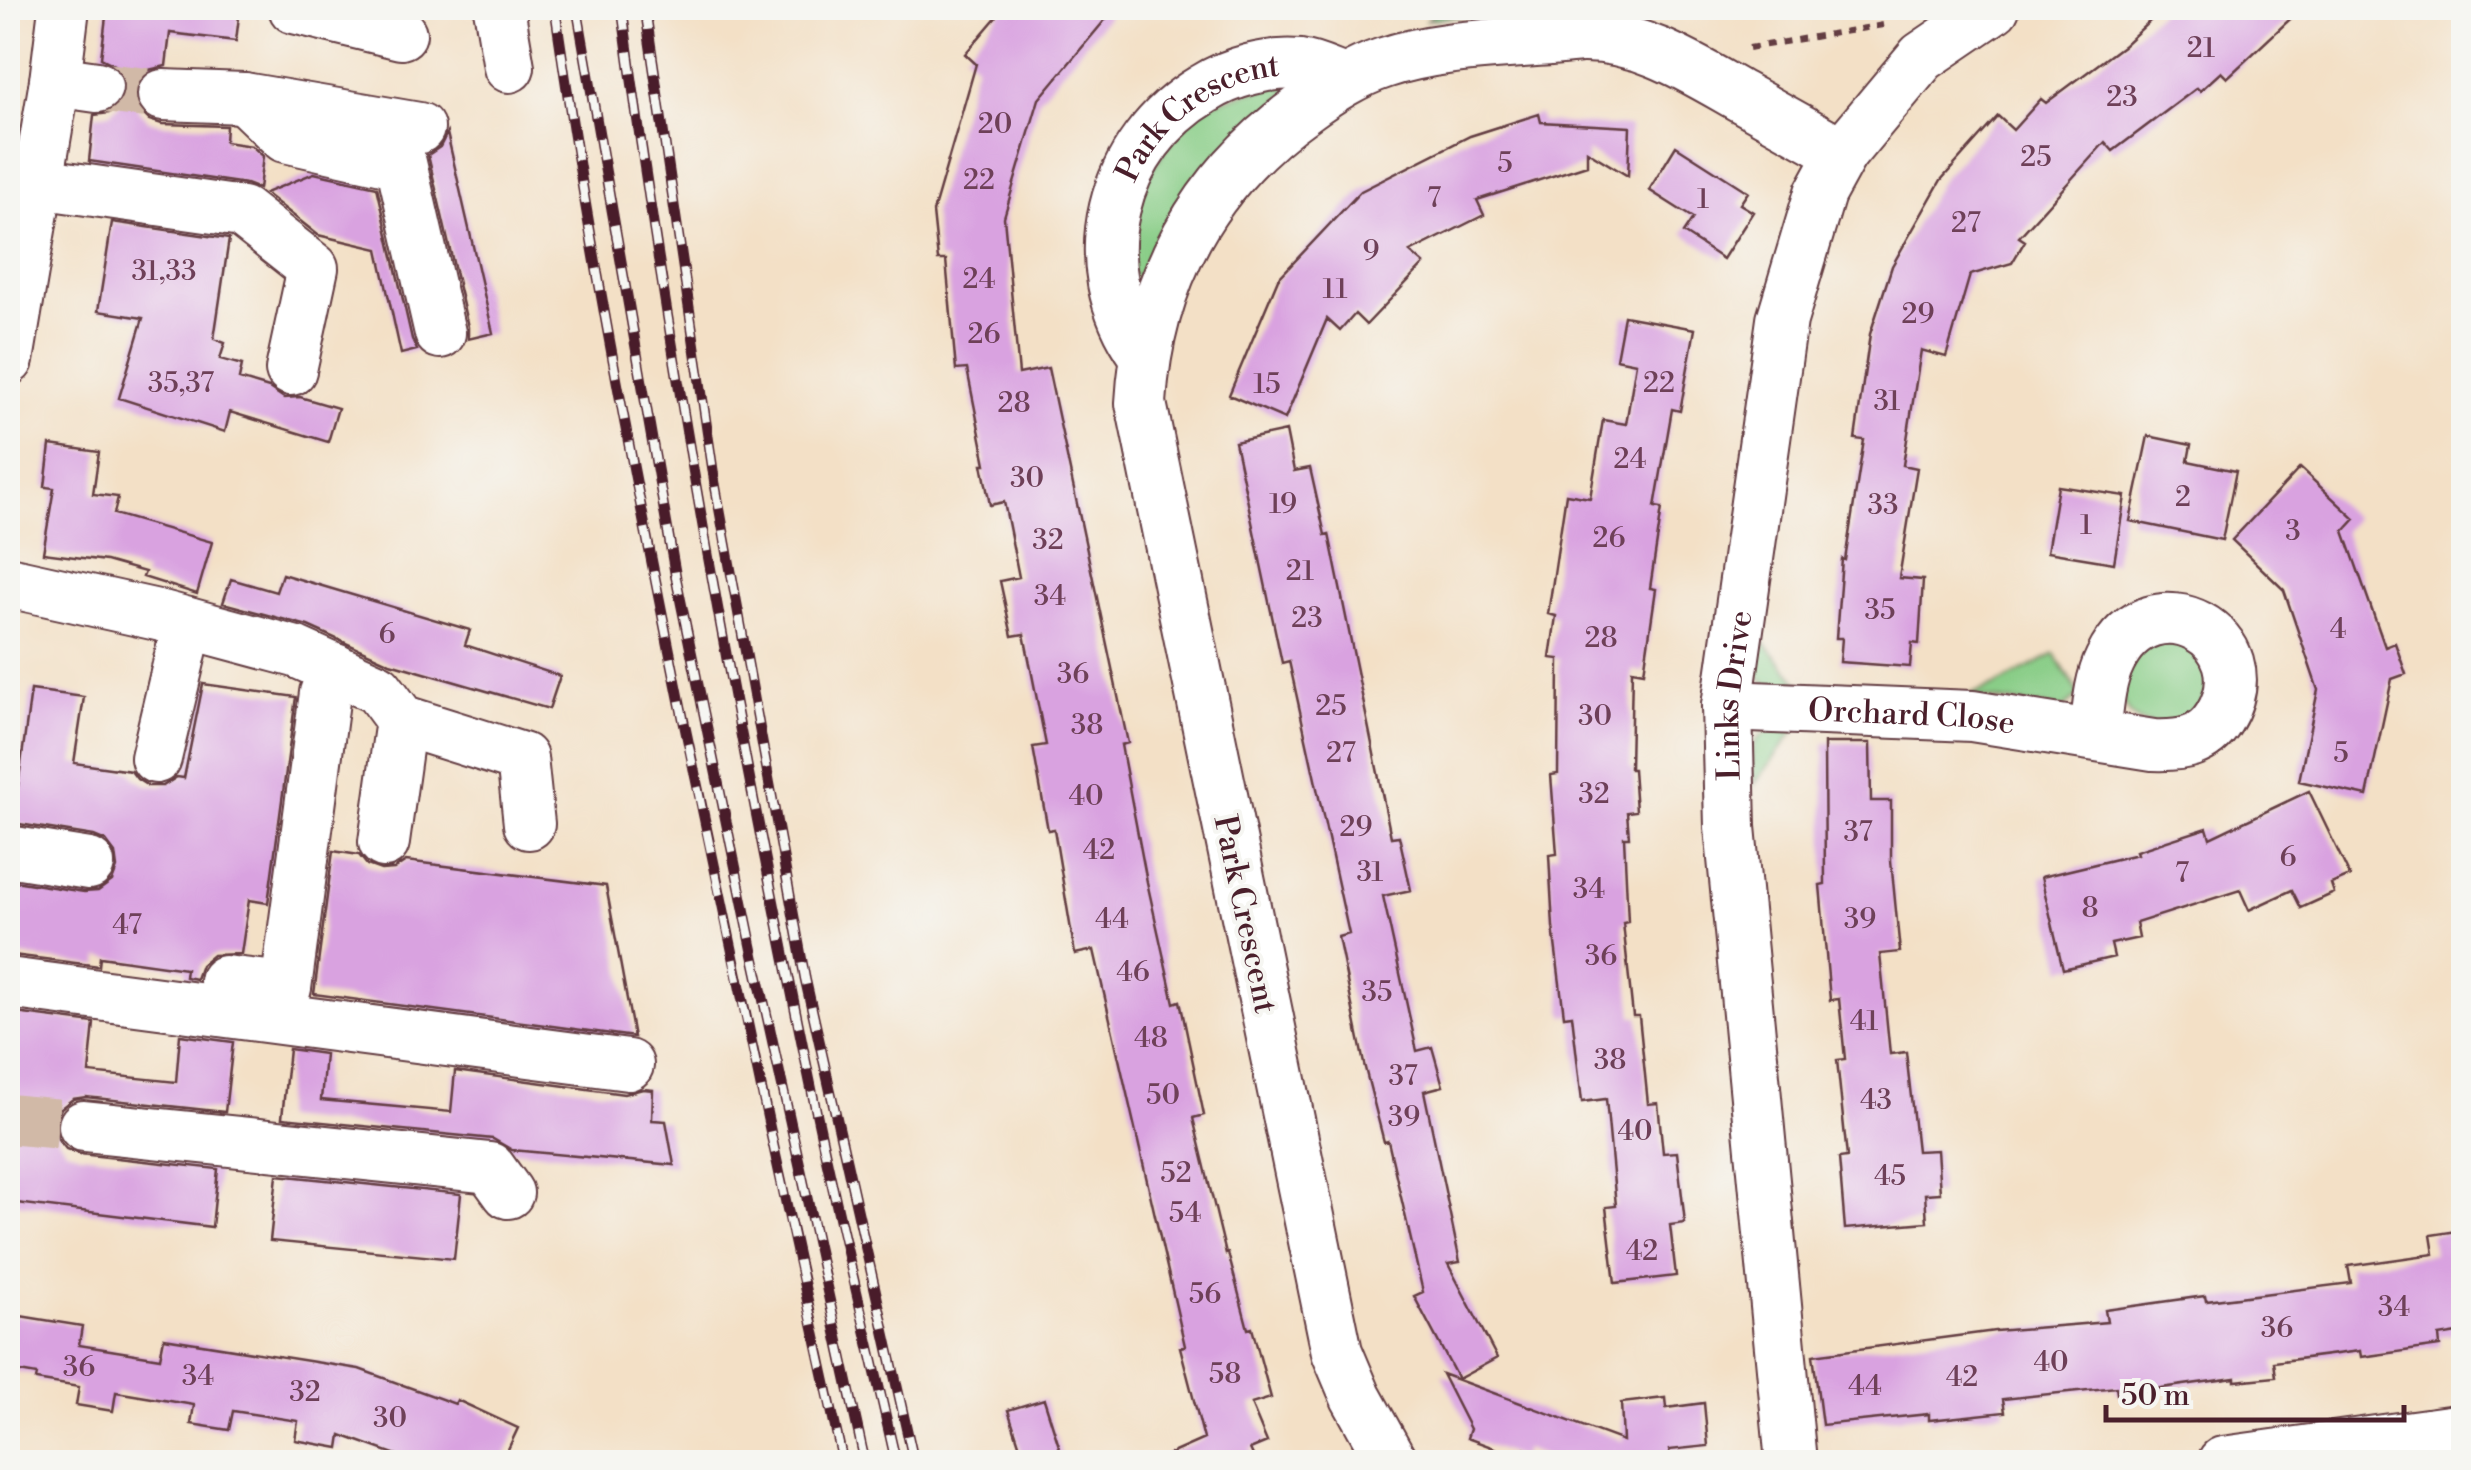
<svg xmlns="http://www.w3.org/2000/svg" width="2471" height="1470" viewBox="0 0 2471 1470" font-family="'Libre Bodoni',serif">
<style>
.green{fill:#89cd87;stroke:#6a7659;stroke-width:2.5}
.forest{fill:#6eb074;stroke:#5c6850;stroke-width:2.5}
.building{fill:#d9a2e0}
.lines{fill:none;stroke-linecap:round;stroke-linejoin:round}
.minor-tunnel{stroke:#d1b9a7;stroke-width:50;stroke-dasharray:50 25;stroke-linecap:butt}
.minor-casing{stroke:#633c42;stroke-width:54}
.path{stroke:#633c42;stroke-width:6;stroke-dasharray:8 8;stroke-linecap:butt}
.minor{stroke:#fff;stroke-width:50}
.rail-casing{stroke:#4a1f2b;stroke-width:11}
.rail{stroke:#f6f6f2;stroke-width:8;stroke-dasharray:22;stroke-linecap:butt}
.labels{text-anchor:middle;stroke-width:8;stroke-linejoin:round;paint-order:stroke}
.number-label{font-size:28px;fill:#6e4058}
.street-label{font-size:32px;fill:#4a1f2b;stroke:#f6f6f2}
</style>
<rect width="100%" height="100%" fill="#f6f6f2"/>
<filter id="ink" filterUnits="userSpaceOnUse"><feTurbulence type="fractalNoise" baseFrequency=".01" numOctaves="2"/><feDisplacementMap in="SourceGraphic" scale="20" xChannelSelector="R" yChannelSelector="G"/><feConvolveMatrix kernelMatrix="1 2 1 2 8 2 1 2 1" color-interpolation-filters="sRGB"/></filter>
<filter id="wash" filterUnits="userSpaceOnUse"><feTurbulence type="fractalNoise" baseFrequency=".0048" numOctaves="4" result="noise"/><feDisplacementMap in="SourceGraphic" scale="40" xChannelSelector="R" yChannelSelector="G"/><feGaussianBlur stdDeviation="2.25" result="paint"/><feColorMatrix in="noise" values="0 0 0 0 0 0 0 0 0 0 0 0 0 0 0 0 0 1.4 0 .05"/><feComposite in="paint" operator="in"/></filter>
<g filter="url(#wash)">
<rect width="100%" height="100%" fill="#f3e0c6"/>
<path class="green" d="M1295,80L1146,295L1119,250L1124,209L1195,107Z
M1751,627L1807,693C1754,685 1751,680 1751,627Z
M2164,630L2216,664L2194,723C2139,726 2124,731 2118,669Z
M2055,654L2079,695L2063,709L1967,696L1994,686Z
M1798,726L1754,785C1749,741 1751,731 1798,726Z"/>
<path class="forest" d="M1439,8H1550L1426,20Z"/>
<g id="blocks">
<path class="building" d="M107,8H240L236,41L170,33L166,66L149,70L138,81L134,95L138,109L149,120L162,124L226,126L225,142L252,146L263,156L259,189L246,184L89,161L94,115L109,113L119,105L125,90L123,75L115,65L101,58Z
M1004,8H1115L1039,99L1004,217L1019,374L1048,368L1128,743L1121,745L1147,882L1174,1003L1180,1001L1204,1115L1193,1118L1226,1254L1228,1253L1248,1329L1252,1328L1271,1398L1251,1404L1267,1442L1250,1449L1256,1462H1152L1204,1439L1180,1347L1185,1346L1094,950L1075,954L1054,829L1048,830L1033,747L1046,745L1024,634L1012,636L1000,581L1019,577L1004,502L990,505L982,464H986L967,369L956,370L946,260H938L933,212L976,64L965,54Z
M2164,8H2302L2227,78L2221,72L2200,91L2197,88L2113,151L2105,142L2019,237L2025,241L2012,263L1970,275L1946,357L1921,350L1903,465L1917,468L1899,578L1923,580L1919,644L1912,643L1910,667L1840,662L1842,638H1836L1842,559L1845,560L1864,440L1855,439L1870,334L1892,266L1941,180L1998,116L2013,130L2041,99L2046,103L2124,45Z
M1539,114L1541,122L1630,127L1628,176L1587,151V165L1477,200L1484,215L1410,252L1424,264L1366,325L1355,314L1340,331L1327,319L1285,419L1229,395L1278,279L1361,191L1470,136Z
M447,133L493,333L468,339V327L428,155L440,147Z
M1676,146L1748,192L1740,204L1753,212L1723,259L1683,233L1693,218L1649,190Z
M314,173L377,187L412,339L417,350L401,354L378,249L318,235L265,193Z
M112,222L229,239L214,339L225,343L220,359L242,365L239,379L269,388L284,398L300,397L338,408L328,442L230,412L225,432L119,398L143,318L98,311Z
M1624,316L1695,329L1680,411L1672,409L1655,507L1662,508L1650,588L1656,589L1644,672L1632,670L1630,769H1633L1636,811L1627,812L1629,837H1624L1628,922L1623,923L1633,1016H1639L1648,1104L1658,1103L1663,1153L1677,1152L1685,1223L1670,1225L1676,1276L1615,1283L1606,1207L1616,1206L1606,1099L1582,1102L1572,1015L1564,1016L1553,927L1549,855L1557,854L1551,775L1558,774L1559,659L1550,658L1556,616L1548,614L1566,494L1590,498L1603,420L1626,424L1636,363L1616,359Z
M1286,431L1294,471L1310,468L1325,535L1329,534L1391,837L1399,836L1411,890L1383,896L1417,1051L1432,1047L1443,1086L1424,1091L1460,1262L1448,1264L1497,1358L1458,1379L1414,1296L1423,1292L1388,1141L1384,1142L1364,1064L1338,937L1349,934L1289,661L1282,663L1235,442Z
M2148,436L2191,445L2188,461L2236,471L2222,540L2130,521Z
M50,445L99,452L93,494L118,497L114,514L212,542L197,594L143,577L145,572L106,561L43,553L54,488L45,487Z
M2300,468L2355,519L2344,531L2385,647L2395,643L2406,674L2392,679L2367,796L2299,781L2318,690L2284,590L2232,540Z
M2058,486L2125,496L2114,563L2047,552Z
M282,574L470,630L465,645L560,676L549,709L390,663L308,626L223,603L231,579L276,592Z
M203,684L296,697L268,903L249,900L241,954L213,955L201,965L196,979L185,977L186,969L100,957L99,966L13,955L14,946L8,945V880L84,892L98,891L112,881L117,868L115,853L106,841L94,836L13,823L31,690L84,697L74,763L131,771L137,779L148,786H163L177,777L184,778Z
M1824,743H1870L1871,801H1891V860L1900,952L1880,954L1890,1054L1906,1052L1917,1151L1937,1150L1940,1193L1925,1194L1927,1222L1845,1229L1839,1158L1847,1157L1837,1060L1845,1059L1839,999L1830,1000L1820,885L1825,884Z
M2309,791L2350,876L2331,884L2334,893L2301,908L2292,890L2249,910L2240,890L2136,923L2139,938L2111,944L2114,957L2063,969L2041,877L2137,854L2136,851L2207,828L2210,838Z
M333,851L359,855L367,865L381,870L394,869L406,861L606,886L634,1037L314,994Z
M8,1012L94,1023L89,1073L176,1082L180,1035L233,1042L225,1112L86,1097L73,1099L61,1108L56,1122L58,1139L66,1149L80,1154L218,1169L212,1227L8,1202Z
M289,1049L325,1054L321,1100L451,1112L455,1071L624,1094L643,1089L653,1090L652,1120L666,1121L674,1165L512,1150L493,1139L282,1118Z
M277,1175L461,1194L454,1259L270,1241Z
M2464,1230V1332L2439,1336L2440,1346L2361,1357L2360,1351L2274,1362L2276,1377L2235,1381V1378L2117,1394L2116,1387L2003,1399L2005,1412L1929,1420V1414L1822,1425L1813,1355L1995,1331L2107,1322L2105,1310L2205,1296L2206,1301L2351,1283L2348,1266L2434,1254L2431,1235Z
M8,1314L82,1326L79,1345L160,1358L164,1338L359,1369L455,1404L457,1400L518,1428L502,1462H416L341,1435L339,1448L295,1440L298,1421L233,1411L229,1430L191,1424L194,1405L116,1392L113,1411L76,1405L79,1387L36,1380L37,1375L8,1370Z
M1442,1374L1623,1441L1621,1403L1665,1398L1666,1408L1704,1403L1708,1446L1669,1450L1671,1462H1560L1525,1449L1521,1458L1467,1438L1470,1429Z
M1044,1399L1064,1462H1025L1008,1410Z"/>
</g>
</g>
<g filter="url(#ink)">
<use href="#blocks" fill-opacity="0" stroke="#633c42" stroke-width="2.5"/>
<g class="lines">
<path class="minor-tunnel" d="M97,87L163,95
M8,1119L84,1126"/>
<g class="minor-casing">
<g id="minor">
<path d="M294,8L401,34"/>
<path d="M499,8L509,67"/>
<path d="M55,81L97,87"/>
<path d="M163,95L244,98L419,128"/>
<path d="M244,98L285,137L401,163L440,333"/>
<path d="M38,183L242,212L313,268L291,370"/>
<path id="s1" d="M1144,354C1079,264 1111,144 1204,89C1231,72 1268,62 1300,65C1314,67 1330,75 1344,80"/>
<path d="M8,360L55,81L64,8"/>
<path d="M8,582L162,616L296,652L378,689L401,720L522,758L529,824"/>
<path id="s2" d="M1727,706L1972,716L2153,745C2181,746 2204,743 2219,718C2268,637 2151,574 2110,660C2099,682 2098,710 2095,734"/>
<path d="M156,758L188,623"/>
<path d="M384,842L401,720"/>
<path d="M8,851L89,864"/>
<path d="M225,981L286,988L325,693L335,669"/>
<path d="M8,983L628,1065"/>
<path d="M84,1126L490,1168L508,1193"/>
<path d="M1392,1462L1356,1397L1337,1352L1141,403C1148,280 1203,179 1305,107C1330,89 1354,73 1384,63C1446,42 1517,45 1581,37C1641,36 1689,67 1740,96C1774,115 1808,134 1842,153"/>
<path id="s3" d="M1791,1462L1730,827L1727,706L1782,320L1820,193L1842,153L1922,57L1994,8"/>
<path d="M2223,1462L2464,1429"/>
</g>
</g>
<path class="path" d="M1749,48L1889,24"/>
<use href="#minor" class="minor"/>
<g class="rail-casing">
<path id="rail" d="M555,8C588,242 634,475 681,708C733,960 787,1211 843,1462
M577,8L676,578L754,957L865,1462
M622,8C671,374 739,739 814,1101C839,1222 869,1342 896,1462
M645,8L715,484L805,978L914,1462"/>
</g>
<use href="#rail" class="rail"/>
</g>
</g>
<g class="labels">
<g class="number-label">
<text x="2201" y="57">21</text>
<text x="2122" y="106">23</text>
<text x="995" y="133">20</text>
<text x="2036" y="166">25</text>
<text x="1505" y="172">5</text>
<text x="979" y="189">22</text>
<text x="1434" y="207">7</text>
<text x="1703" y="208">1</text>
<text x="1966" y="232">27</text>
<text x="1371" y="260">9</text>
<text x="164" y="280">31,33</text>
<text x="979" y="288">24</text>
<text x="1335" y="298">11</text>
<text x="1918" y="323">29</text>
<text x="984" y="343">26</text>
<text x="181" y="392">35,37</text>
<text x="1659" y="392">22</text>
<text x="1267" y="393">15</text>
<text x="1887" y="410">31</text>
<text x="1014" y="412">28</text>
<text x="1630" y="468">24</text>
<text x="1027" y="487">30</text>
<text x="2183" y="506">2</text>
<text x="1283" y="513">19</text>
<text x="1883" y="514">33</text>
<text x="2086" y="534">1</text>
<text x="2293" y="540">3</text>
<text x="1609" y="547">26</text>
<text x="1048" y="549">32</text>
<text x="1300" y="580">21</text>
<text x="1050" y="605">34</text>
<text x="1880" y="619">35</text>
<text x="1307" y="627">23</text>
<text x="2338" y="638">4</text>
<text x="387" y="643">6</text>
<text x="1601" y="647">28</text>
<text x="1073" y="683">36</text>
<text x="1331" y="715">25</text>
<text x="1595" y="725">30</text>
<text x="1087" y="734">38</text>
<text x="1341" y="762">27</text>
<text x="2341" y="762">5</text>
<text x="1594" y="803">32</text>
<text x="1086" y="805">40</text>
<text x="1356" y="836">29</text>
<text x="1858" y="841">37</text>
<text x="1099" y="859">42</text>
<text x="2288" y="866">6</text>
<text x="1370" y="881">31</text>
<text x="2182" y="882">7</text>
<text x="1589" y="898">34</text>
<text x="2090" y="917">8</text>
<text x="1112" y="928">44</text>
<text x="1860" y="928">39</text>
<text x="127" y="934">47</text>
<text x="1601" y="965">36</text>
<text x="1133" y="981">46</text>
<text x="1377" y="1001">35</text>
<text x="1864" y="1030">41</text>
<text x="1151" y="1047">48</text>
<text x="1610" y="1069">38</text>
<text x="1403" y="1085">37</text>
<text x="1163" y="1104">50</text>
<text x="1876" y="1109">43</text>
<text x="1404" y="1126">39</text>
<text x="1635" y="1140">40</text>
<text x="1176" y="1182">52</text>
<text x="1890" y="1185">45</text>
<text x="1185" y="1222">54</text>
<text x="1642" y="1260">42</text>
<text x="1205" y="1303">56</text>
<text x="2394" y="1316">34</text>
<text x="2277" y="1337">36</text>
<text x="2051" y="1371">40</text>
<text x="79" y="1376">36</text>
<text x="1225" y="1383">58</text>
<text x="198" y="1385">34</text>
<text x="1962" y="1386">42</text>
<text x="1865" y="1395">44</text>
<text x="305" y="1401">32</text>
<text x="390" y="1427">30</text>
</g>
<g class="street-label">
<text dy="11" stroke="none"><textPath href="#s1" startOffset="285">Park Crescent</textPath></text>
<text dy="11" stroke="none"><textPath href="#s3" startOffset="770">Links Drive</textPath></text>
<text dy="11" stroke="none"><textPath href="#s2" startOffset="185">Orchard Close</textPath></text>
<text transform="translate(1246 914) rotate(78)" y="11">Park Crescent</text>
</g>
</g>
<rect width="2471" height="1470" fill="none" stroke="#f6f6f2" stroke-width="40"/>
<path d="M2106 1405v15h298v-15" fill="none" stroke="#4a1f2b" stroke-width="5"/>
<text x="2121" y="1405" font-size="30" fill="#4a1f2b" stroke="#f6f6f2" stroke-width="8" paint-order="stroke">50 m</text>
</svg>
